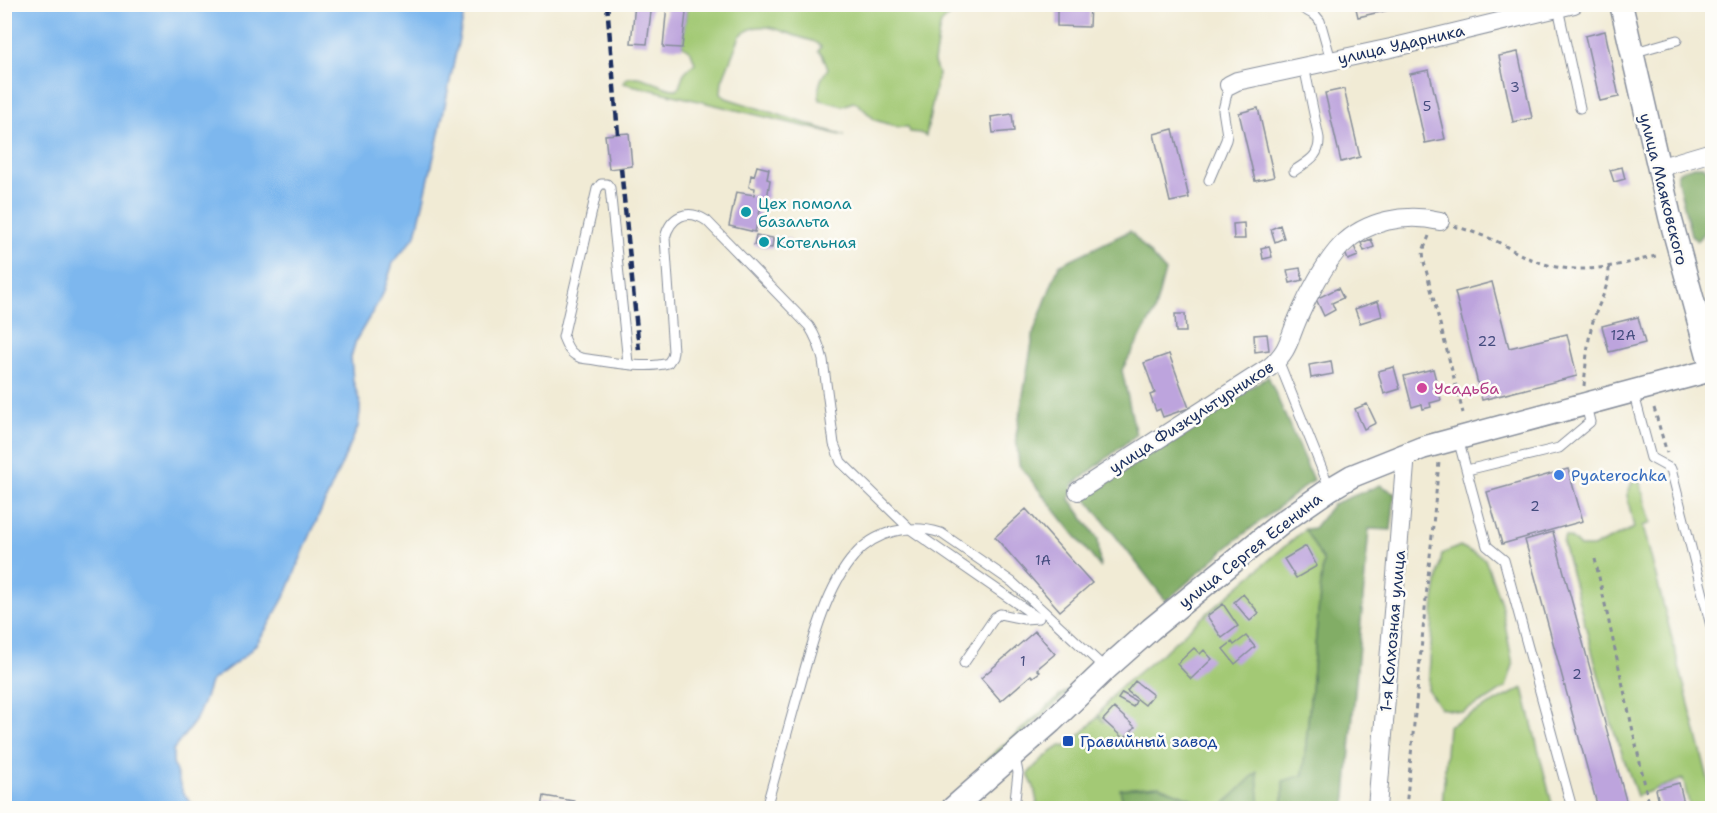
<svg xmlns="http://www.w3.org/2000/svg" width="1717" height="813" viewBox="0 0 1717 813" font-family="'Shantell Sans',sans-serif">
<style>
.green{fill:#a3c974;stroke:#5f7c69;stroke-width:1.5}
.forest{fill:#82ad66;stroke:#4e6e62;stroke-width:1.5}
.water{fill:#7db7ee;stroke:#4c73a6;stroke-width:1.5}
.building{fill:#bda4dd}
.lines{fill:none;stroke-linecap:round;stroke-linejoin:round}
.service-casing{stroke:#868d9a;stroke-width:11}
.minor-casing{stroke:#868d9a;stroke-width:20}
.tertiary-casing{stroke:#868d9a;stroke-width:25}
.path{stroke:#868d9a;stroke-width:3;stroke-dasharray:4.5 4.5;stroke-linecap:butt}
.service{stroke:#fff;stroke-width:9}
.minor{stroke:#fff;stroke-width:18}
.tertiary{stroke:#fff;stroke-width:22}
.rail{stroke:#1b2f5e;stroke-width:4.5;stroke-dasharray:9 4.5;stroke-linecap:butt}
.culture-dot{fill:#0f9aa8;stroke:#fdfcf7;stroke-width:2}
.hotel-dot{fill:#d1479c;stroke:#fdfcf7;stroke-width:2}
.shop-dot{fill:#3f7fe0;stroke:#fdfcf7;stroke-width:2}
.transit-dot{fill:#1a4fb4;stroke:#fdfcf7;stroke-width:2}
.labels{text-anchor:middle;stroke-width:5;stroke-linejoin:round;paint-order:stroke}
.number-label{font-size:14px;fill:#444c7e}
.street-label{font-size:16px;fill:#1b2f5e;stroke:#fdfcf7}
.culture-label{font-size:16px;fill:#0d838f;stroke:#fdfcf7;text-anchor:start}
.hotel-label{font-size:16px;fill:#b23c85;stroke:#fdfcf7;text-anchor:start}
.shop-label{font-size:16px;fill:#366cbe;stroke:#fdfcf7;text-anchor:start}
.transit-label{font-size:16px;fill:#164399;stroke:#fdfcf7;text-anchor:start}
</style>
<rect width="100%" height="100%" fill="#fdfcf7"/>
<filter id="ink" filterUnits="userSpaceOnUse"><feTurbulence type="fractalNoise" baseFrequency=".0167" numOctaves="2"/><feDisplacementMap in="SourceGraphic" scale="12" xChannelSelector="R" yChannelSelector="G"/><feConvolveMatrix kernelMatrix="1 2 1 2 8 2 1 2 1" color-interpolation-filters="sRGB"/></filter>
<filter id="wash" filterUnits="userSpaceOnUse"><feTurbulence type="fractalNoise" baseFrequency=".008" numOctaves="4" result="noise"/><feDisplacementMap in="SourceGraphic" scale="24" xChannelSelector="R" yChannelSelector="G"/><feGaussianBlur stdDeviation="1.35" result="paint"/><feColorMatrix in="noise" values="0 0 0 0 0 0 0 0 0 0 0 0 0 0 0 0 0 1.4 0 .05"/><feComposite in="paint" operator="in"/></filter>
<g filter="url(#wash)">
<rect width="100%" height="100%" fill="#f1ebd5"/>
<path class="green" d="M929,4L951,13L941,24L939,32L934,62L938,74L926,136L920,133L910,132L908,127H897L875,120L857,103L853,102L843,106L820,100C817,89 820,78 828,69L822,54L818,51L821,47C816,40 808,40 799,37C779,31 760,18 740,36L722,81L721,93L726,98L845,136L623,83L625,79C643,70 660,91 678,89C682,83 681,76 685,72C688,68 692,66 695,63L691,52L682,45L687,5Z
M1639,479L1651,523L1643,526L1712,794V808H1690L1683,779L1637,796L1612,725L1563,543L1565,536L1572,539L1580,547H1593L1634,528L1627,495L1632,482Z
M1305,529L1323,561L1303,775L1283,784V808H1038L1034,787L1028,774C1037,763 1049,753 1062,745L1064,747L1076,739L1098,717L1104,722L1098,715L1117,690L1166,650L1190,628Z
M1460,546L1485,559L1501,603L1513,665L1506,687L1488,699L1462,712L1440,708L1428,690L1434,600L1442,554Z
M1079,682L985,767L983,763L1062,694Z
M1523,688L1553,808H1442L1448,726Z"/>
<path class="forest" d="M1693,166H1703L1712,175V228L1705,231L1697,241L1691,235L1677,177L1679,172Z
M1130,231L1165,271L1154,313L1122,370L1136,435L1073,485L1070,499L1098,539L1100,567L1019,465L1016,436L1034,331L1059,265Z
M1268,376L1313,480L1235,541L1166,601L1085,497Z
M1380,485L1395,493L1391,530L1369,529L1345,808H1283V781L1303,775L1323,561L1305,529L1314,528L1333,504Z
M1257,772L1260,808H1220Z
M1159,786L1215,808H1124L1120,789Z"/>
<path class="water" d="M5,4L466,5L437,143L416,235L393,263L383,294L356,340L351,357L353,381L360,402V412L358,427L306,545L287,592L268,626L257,643L246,655L210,682L204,701L195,721L173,750V763L183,793L195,808H5Z"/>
<g id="blocks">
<path class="building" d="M635,4H652L647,44L631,43Z
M667,4H687L682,48L663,47Z
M1057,4H1090L1089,27L1057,26Z
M1355,4H1409L1410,5L1358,17Z
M1605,31L1619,97L1600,101L1585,36Z
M1518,52L1532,118L1513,122L1499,56Z
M1429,70L1445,139L1425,143L1410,74Z
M1344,89L1360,157L1341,162L1325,93Z
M1258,108L1274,177L1255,181L1239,113Z
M1012,114L1014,131L993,133L991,117Z
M1173,129L1189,198L1170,202L1154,134Z
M629,133L632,166L609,169L605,135Z
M757,166L769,169L767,179L770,180L767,199L763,198L755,232L729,226L736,192L754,195L755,188L749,187L751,175L754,176Z
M1622,167L1625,179L1614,182L1610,170Z
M1244,223L1245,239H1234L1233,224Z
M1280,225L1284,238L1275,242L1271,229Z
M756,235L773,238L772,248L754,245Z
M779,237L790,239L789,247L777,245Z
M1371,239L1374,247L1364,251L1361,243Z
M1269,246L1272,257L1263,259L1261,248Z
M1354,246L1358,256L1348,260L1344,250Z
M1300,268L1303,280L1290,283L1287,270Z
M1492,282L1509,348L1567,334L1577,376L1482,400L1455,292Z
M1338,288L1343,298L1332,303L1335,310L1324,316L1316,299Z
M1378,301L1382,316L1360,323L1355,309Z
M1175,314H1185L1186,332H1176Z
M1638,317L1645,343L1609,352L1602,326Z
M1267,334L1269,350L1255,352L1254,335Z
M1169,354L1189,408L1163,417L1160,409L1156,411L1150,395L1155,393L1144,363Z
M1331,361L1333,374L1311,378L1309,365Z
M1394,367L1400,389L1384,394L1378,371Z
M1433,369L1441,400L1430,403L1431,407L1423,409L1422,404L1412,407L1404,376Z
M1367,404L1376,423L1364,429L1355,409Z
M1568,469L1583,521L1502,544L1487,492Z
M1026,509L1092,583L1060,611L995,537Z
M1553,532L1628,808H1598L1525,540Z
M1306,546L1317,566L1296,578L1284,559Z
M1243,594L1259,613L1250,621L1234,602Z
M1223,604L1238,626L1222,638L1207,616Z
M1035,631L1055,654L1037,669L1040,672L1033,677L1031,675L1001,701L981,678Z
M1246,636L1255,647L1235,664L1223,649L1232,642L1234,645Z
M1194,648L1200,654L1204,650L1212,659L1191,679L1177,664Z
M1135,681L1153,695L1145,705L1127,691Z
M1122,693L1136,701L1133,707L1118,699Z
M1114,708L1135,727L1124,739L1103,720Z
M1679,783L1685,807L1660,808L1656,789Z
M544,796L574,801L573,808H542Z"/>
</g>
</g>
<g filter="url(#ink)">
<use href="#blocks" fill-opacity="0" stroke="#868d9a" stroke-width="1.5"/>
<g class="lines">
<g class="service-casing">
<path id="service" d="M1295,4L1316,16L1320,21L1331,60
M1558,8L1580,108
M1632,53L1677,40
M1294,171C1308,161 1320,157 1319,138L1304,66
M1209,180L1226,140L1227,135L1223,110L1229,85
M1278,360L1330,489
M628,363L610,188L607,184H601L597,189L563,337C567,347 570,354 581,358C605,361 645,370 668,363L672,357L673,351L665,238C670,217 687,207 707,221L809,326C816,337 820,347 823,360L834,444L841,462L910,529L1038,618
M1633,391L1651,458L1671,469L1712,630
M1458,439L1487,546L1504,560L1572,808
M1467,470L1559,448L1590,422L1586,405
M964,663L995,617L1000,614L1024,619L1039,618
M766,808C777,769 788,730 799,690C811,648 825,589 854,556C875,531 910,523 941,533L1012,582L1106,669
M1014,808L1018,773L1015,757"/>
</g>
<g class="minor-casing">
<path id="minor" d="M1229,85L1237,81L1391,48L1574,4
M1658,168L1712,152
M1078,491L1270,367C1290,349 1288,340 1299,316C1308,295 1325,263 1341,246C1366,220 1406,213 1440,221
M1377,808L1406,453"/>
</g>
<g class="tertiary-casing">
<path id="tertiary" d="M953,808L1051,722L1106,669L1151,629L1281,523L1330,489L1352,476L1422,448L1712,370L1670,217L1621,4"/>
</g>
<path class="path" d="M1454,226C1468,230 1481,235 1494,240C1508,247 1521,256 1536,261C1576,277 1616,266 1656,256
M1429,236L1423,251L1424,262L1463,413
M1584,386C1586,365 1587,342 1593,321C1599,302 1609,288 1609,268
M1654,408L1667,453
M1595,559L1650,808
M1406,808L1439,462"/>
<use href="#service" class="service"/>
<use href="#minor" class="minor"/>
<use href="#tertiary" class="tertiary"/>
<path class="rail" d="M607,4L618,134
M621,168L639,350"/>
</g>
</g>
<g class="culture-dot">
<circle cx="746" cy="212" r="6"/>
<circle cx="764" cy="242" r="6"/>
</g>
<circle class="hotel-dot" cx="1422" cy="388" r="6"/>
<circle class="shop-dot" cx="1559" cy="475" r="6"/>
<rect class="transit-dot" x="1062" y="735" width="12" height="12" rx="3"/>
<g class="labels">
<g class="number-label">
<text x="1515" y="92">3</text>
<text x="1427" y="111">5</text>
<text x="1623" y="340">12А</text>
<text x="1487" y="346">22</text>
<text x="1535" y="511">2</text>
<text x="1043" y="565">1А</text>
<text x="1023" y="666">1</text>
<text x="1577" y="679">2</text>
</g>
<g class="street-label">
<text transform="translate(1401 44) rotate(-13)" y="6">улица Ударника</text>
<text transform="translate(1664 189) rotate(76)" y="6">улица Маяковского</text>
<text transform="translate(1191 417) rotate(-33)" y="6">улица Физкультурников</text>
<text transform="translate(1250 550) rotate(-38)" y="6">улица Сергея Есенина</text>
<text transform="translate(1392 631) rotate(-85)" y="6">1-я Колхозная улица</text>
</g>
<g class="culture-label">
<text x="758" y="209">Цех помола<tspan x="758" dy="18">базальта</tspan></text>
<text x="776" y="248">Котельная</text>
</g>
<g class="hotel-label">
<text x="1434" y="394">Усадьба</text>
</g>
<g class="shop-label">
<text x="1571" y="481">Pyaterochka</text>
</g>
<g class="transit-label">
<text x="1080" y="747">Гравийный завод</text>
</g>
</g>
<rect width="1717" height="813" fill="none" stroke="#fdfcf7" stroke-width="24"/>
</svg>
